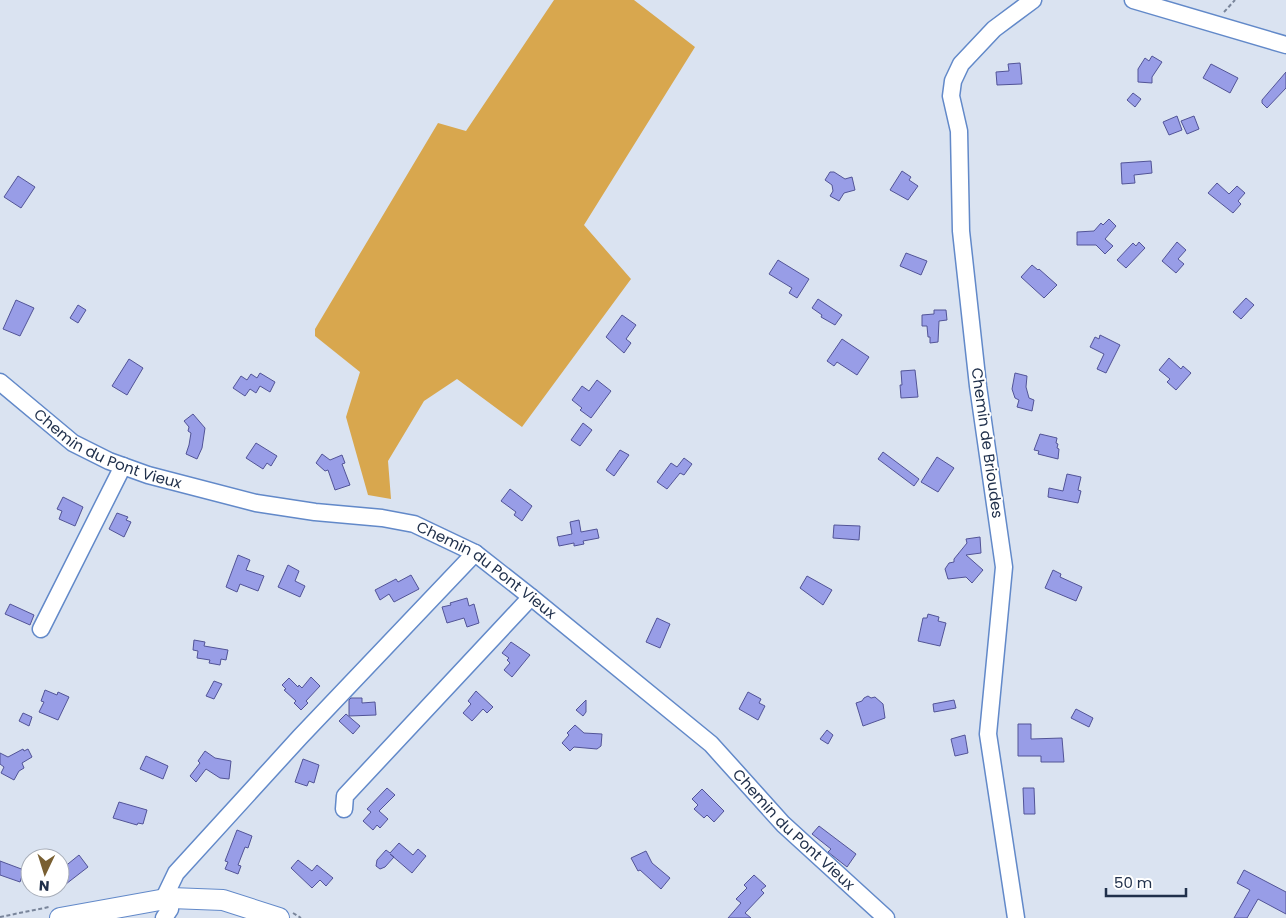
<svg xmlns="http://www.w3.org/2000/svg" width="1286" height="918" viewBox="0 0 1286 918" font-family="Poppins,sans-serif">
<style>
.green{fill:#d8a74e}
.building{fill:#989de7;stroke:#525497}
.lines{fill:none;stroke-linecap:round;stroke-linejoin:round}
.minor-casing{stroke:#6289c9;stroke-width:19}
.major-casing{stroke:#6289c9;stroke-width:22}
.path{stroke:#79859a;stroke-width:2;stroke-dasharray:4 2.5;stroke-linecap:butt}
.minor{stroke:#fff;stroke-width:16}
.major{stroke:#fff;stroke-width:20}
.labels{text-anchor:middle;stroke-width:4;stroke-linejoin:round;paint-order:stroke}
.street-label{font-size:15px;fill:#20304b;stroke:#fff}
</style>
<rect width="100%" height="100%" fill="#dae3f1"/>
<path class="green" d="M554,0H634L695,47L584,225L631,279L522,427L457,379L424,401L388,461L391,499L368,495L346,417L360,372L315,336V329L438,123L466,131Z"/>
<path class="building" d="M1152,56L1162,62L1152,77V83L1138,82V69L1145,58L1149,61Z
M1020,63L1022,84L997,85L996,72L1009,71L1008,64Z
M1211,64L1238,78L1230,93L1203,78Z
M1286,72V88L1267,108L1262,103V100Z
M1133,93L1141,99L1135,107L1127,100Z
M1177,116L1182,130L1169,135L1163,122Z
M1194,116L1199,129L1187,134L1181,121Z
M1151,161L1152,173L1134,175L1135,183L1122,184L1121,163Z
M902,171L911,177L909,180L918,186L908,200L890,190Z
M830,172H834L845,179L852,177L855,190L844,193L839,201L830,196L833,191L832,185L825,180Z
M18,176L35,187L21,208L4,197Z
M1217,183L1229,194L1237,186L1245,193L1238,201L1241,204L1233,213L1208,193Z
M1109,219L1116,226L1105,239L1113,246L1105,254L1096,245H1077V232L1094,231L1101,223L1103,225Z
M1139,242L1145,248L1126,268L1117,260L1133,243L1136,246Z
M1177,242L1186,250L1178,259L1184,264L1176,273L1162,261Z
M906,253L927,261L921,275L900,266Z
M778,260L809,279L797,298L789,293L792,288L769,274Z
M1032,265L1038,270L1039,269L1057,285L1044,298L1021,277Z
M1246,298L1254,305L1241,319L1233,312Z
M818,299L842,315L835,325L821,317L822,315L812,308Z
M16,300L34,308L20,336L3,329Z
M78,305L86,310L78,323L70,318Z
M934,310H946L947,320L939,321L938,342L930,343V337H928L927,326H922V315L934,314Z
M622,315L636,325L626,339L631,343L624,353L606,337Z
M1100,335L1120,345L1106,373L1097,369L1104,354L1090,347L1095,337L1099,339Z
M842,339L869,357L857,375L837,362L834,366L827,361Z
M1169,358L1181,369L1183,366L1191,373L1176,390L1167,382L1170,379L1159,370Z
M129,359L143,368L127,395L112,386Z
M915,370L918,397L901,398L900,385H902L901,371Z
M260,373L275,382L270,392L260,386L256,393L250,389L245,396L233,388L241,376L247,380L251,374L257,378Z
M1015,373L1027,376L1026,387L1029,398L1034,400L1032,411L1017,407L1019,400L1015,398L1012,389Z
M597,380L611,391L591,418L580,410L582,408L572,400L582,386L589,391Z
M193,414L205,428L202,448L197,459L186,454L189,445L191,433L188,431L189,427L184,421Z
M583,423L592,430L580,446L571,440Z
M1040,434L1057,438L1056,443L1058,444L1057,448L1059,449L1058,459L1038,454L1039,451L1034,450Z
M256,443L277,456L271,466L267,463L263,469L246,458Z
M620,450L629,455L614,476L606,470Z
M883,452L919,479L914,486L878,459Z
M322,454L330,460L342,455L345,463L342,464L350,485L335,490L328,470L325,471L316,463Z
M937,457L954,468L938,492L921,482Z
M684,458L692,464L684,475L680,473L667,489L657,482L671,463L677,467Z
M1067,474L1081,477L1078,490L1081,491L1078,503L1048,497L1049,488L1063,491Z
M510,489L532,506L522,521L514,515L516,512L501,501Z
M63,497L83,507L75,526L59,519L62,511L57,509Z
M117,513L128,517L126,520L131,522L124,537L109,529Z
M579,520L581,532L597,529L599,538L583,541L584,544L574,546V543L559,546L557,537L572,534L570,522Z
M834,525L860,526L859,540L833,538Z
M980,537L981,553L966,555L983,570L972,583L966,577L948,579L945,569L949,563L954,562V559L967,543L966,539Z
M238,555L250,560L246,570L264,576L258,591L240,584L237,592L226,587Z
M288,565L299,571L295,581L305,586L300,597L278,587Z
M1053,570L1061,574L1060,577L1082,587L1076,601L1045,588Z
M411,575L419,589L394,602L389,594L380,600L375,590L396,579L398,582Z
M807,576L832,590L823,605L800,588Z
M467,598L469,606L474,604L479,623L467,627L464,618L447,623L442,607L451,605L450,603Z
M10,604L34,615L30,625L5,614Z
M928,614L939,617L938,621L946,623L940,646L918,641L923,618H927Z
M657,618L670,624L660,648L646,642Z
M194,640L205,642L204,646L228,650L226,660L221,659L220,665L209,663L210,660L197,658L198,651L193,650Z
M511,642L530,655L512,677L504,670L510,663L507,660L509,658L502,653Z
M311,677L320,686L306,701L308,703L301,710L294,703L296,701L284,690L286,689L282,685L289,678L298,687L299,685L302,688Z
M214,681L222,684L214,699L206,696Z
M45,690L57,695L58,692L69,697L58,720L39,712L44,702L41,701Z
M476,691L493,707L487,713L483,709L472,721L463,713L471,704L468,701Z
M748,692L761,699L759,703L765,706L758,720L739,709Z
M868,696L871,698L875,697L883,704L885,718L863,726L856,703L862,701L864,698Z
M351,698H362V703L375,702L376,715L349,716V700Z
M586,700V712L583,716L576,710Z
M954,700L956,708L934,712L933,704Z
M1076,709L1093,718L1089,727L1071,718Z
M23,713L32,717L29,726L19,721Z
M346,714L360,726L353,734L339,721Z
M1018,724H1031V739L1062,738L1064,762H1041V756H1018Z
M575,725L584,733L602,734L601,746L597,749L574,747L570,751L562,743L569,735L567,733Z
M827,730L833,735L828,744L820,739Z
M965,735L968,753L955,756L951,739Z
M23,749L24,751L28,749L32,757L22,763L24,768L19,771L14,780L1,773L4,767L0,764V753L8,757Z
M205,751L215,758L231,761L229,779L220,778L206,769L196,782L190,776L200,763L198,761Z
M146,756L168,766L163,779L140,769Z
M303,759L319,765L314,783L309,781L307,786L295,782Z
M387,788L395,795L379,811L388,819L380,828L377,825L373,830L363,821L371,812L367,809Z
M1023,788H1034L1035,814H1024Z
M702,789L724,811L714,822L707,815L704,818L694,809L698,805L692,799Z
M119,802L147,810L143,824L138,823L137,825L113,818Z
M819,826L856,854L847,867L828,852L831,849L812,834Z
M237,830L252,836L248,848L245,847L238,865L241,866L238,874L225,869L228,862L225,861Z
M399,843L413,855L418,849L426,856L412,873L390,854L394,857L385,867L380,869L376,866L377,860L386,850L390,853Z
M646,851L652,863L670,878L661,889L640,870L638,871L631,858Z
M79,855L88,867L66,884L60,876V873L64,870L63,868Z
M298,860L312,871L317,865L333,878L326,886L320,880L312,888L291,868Z
M0,861L24,870L20,882L0,875Z
M1244,870L1286,892V914L1258,899L1247,918H1234L1250,890L1237,883Z
M754,875L766,886L761,890L764,893L745,913L751,918H728L741,903L736,899L747,888L744,885Z"/>
<g class="lines">
<g class="minor-casing">
<g id="minor">
<path d="M1133,0L1286,45"/>
<path id="s1" d="M0,382L73,443L109,461L148,475L256,503L315,512L382,518L414,524L475,553L531,597L711,744L783,824L886,918"/>
<path d="M41,629L123,466"/>
<path d="M344,809L345,796L531,597"/>
<path d="M164,898L176,873L300,737L475,553"/>
<path d="M164,918L170,909L171,898"/>
<path d="M1016,918L988,734L1004,567L978,386L961,231L959,131L951,96L953,81L961,64L994,29L1033,0"/>
</g>
</g>
<g class="major-casing">
<path id="major" d="M60,918L171,898L223,900L279,918"/>
</g>
<path class="path" d="M1224,12L1235,0
M293,913L301,918
M0,917L49,907"/>
<use href="#minor" class="minor"/>
<use href="#major" class="major"/>
</g>
<g class="labels">
<g class="street-label">
<text transform="translate(987 443) rotate(82)" y="5">Chemin de Brioudes</text>
<text dy="5" stroke="none"><textPath href="#s1" startOffset="129">Chemin du Pont Vieux</textPath></text>
<text dy="5" stroke="none"><textPath href="#s1" startOffset="534">Chemin du Pont Vieux</textPath></text>
<text dy="5" stroke="none"><textPath href="#s1" startOffset="938">Chemin du Pont Vieux</textPath></text>
</g>
</g>
<g transform="translate(45 873) rotate(184)"><circle r="24" fill="#ffffff" stroke="#a6acb7"/>
<path d="M0-4L9 19L0 12L-9 19Z" fill="#795f31"/>
<text y="-8" font-size="14" font-weight="bold" text-anchor="middle" fill="#20304b">N</text>
</g>
<path d="M1106 888v8h80v-8" fill="none" stroke="#20304b" stroke-width="2.5"/>
<text x="1114" y="888" font-size="15" fill="#20304b" stroke="#ffffff" stroke-width="4" paint-order="stroke">50 m</text>
</svg>
